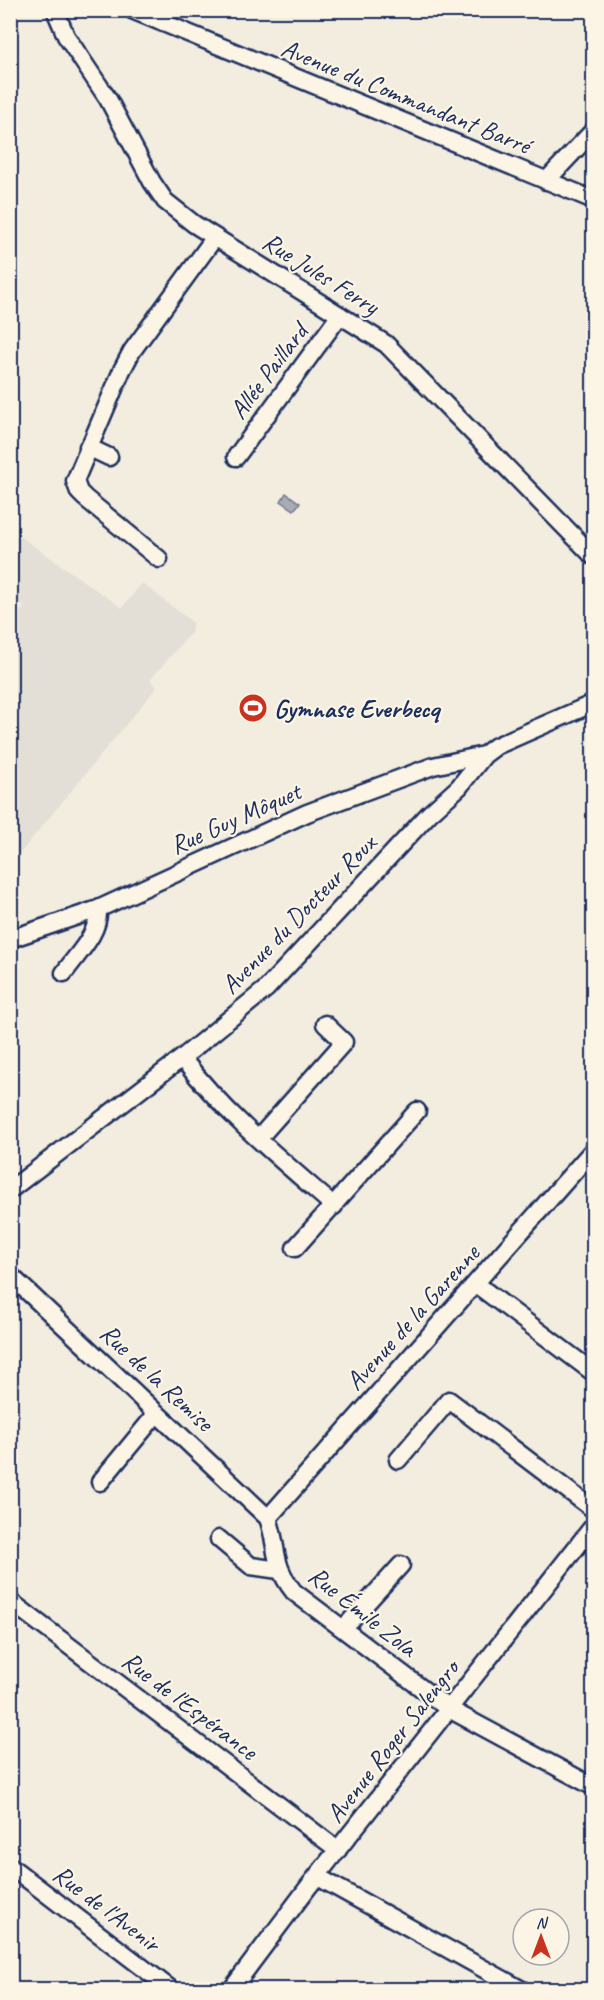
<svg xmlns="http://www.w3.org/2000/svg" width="604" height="2000" viewBox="0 0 604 2000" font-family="Caveat,sans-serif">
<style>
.built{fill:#e3dfd6}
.water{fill:#a9acb3;stroke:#707a91;stroke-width:1.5}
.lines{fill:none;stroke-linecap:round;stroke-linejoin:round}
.street-casing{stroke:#1b2f5e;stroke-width:21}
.street{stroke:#fcf5e5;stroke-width:16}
.labels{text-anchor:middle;stroke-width:4.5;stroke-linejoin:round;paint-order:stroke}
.street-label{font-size:26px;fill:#1b2f5e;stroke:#fcf5e5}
.poi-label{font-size:26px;font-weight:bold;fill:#1b2f5e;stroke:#fcf5e5;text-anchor:start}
</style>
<rect width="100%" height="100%" fill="#f3ede0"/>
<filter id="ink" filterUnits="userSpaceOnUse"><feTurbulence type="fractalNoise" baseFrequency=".0167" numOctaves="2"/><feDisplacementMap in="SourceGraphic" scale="12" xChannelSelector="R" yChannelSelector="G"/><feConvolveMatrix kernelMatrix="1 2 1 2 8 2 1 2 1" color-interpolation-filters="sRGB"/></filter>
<g filter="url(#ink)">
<path class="built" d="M21,537L122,608L142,583L192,622V631L150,680L157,687L11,864V624L24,607L11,596L10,538Z"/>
<path class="water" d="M286,493L300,503L294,510L281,501Z"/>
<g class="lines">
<g class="street-casing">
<path id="street" d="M55,10L66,36L108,99L152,182L165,201L194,224L386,344L594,557
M132,10L594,200
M546,181L594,130
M88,447L109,457
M236,457L340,315
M159,559L85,498L79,492L75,481L122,370L132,351L215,237
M10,939L98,909L307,813L433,766L484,755
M64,973C77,954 100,933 98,909
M182,1058C225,1114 280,1159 334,1206
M258,1139L344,1042L325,1024
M10,1190L182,1058L266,989L429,814L459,787L484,755L496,746L594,703
M295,1248L417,1111
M10,1275L268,1518C279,1549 271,1563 294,1592L449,1709L594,1787
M476,1284L594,1373
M398,1460L449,1400L594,1510
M100,1482L157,1413
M268,1518L594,1149
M219,1539L251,1566L279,1570
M10,1601L338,1850
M343,1629L401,1565
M10,1866L172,1990
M318,1877L522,1990
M231,1990L309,1886L594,1525"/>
</g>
<use href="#street" class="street"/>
</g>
</g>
<defs>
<g id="stadium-disc" transform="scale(1.5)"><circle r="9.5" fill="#c8321e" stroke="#fcf5e5"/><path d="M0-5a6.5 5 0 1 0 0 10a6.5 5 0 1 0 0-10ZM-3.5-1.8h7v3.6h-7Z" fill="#fff"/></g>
</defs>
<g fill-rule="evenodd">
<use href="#stadium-disc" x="253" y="708"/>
</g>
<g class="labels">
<g class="street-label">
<text transform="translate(406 96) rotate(22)" y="9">Avenue du Commandant Barré</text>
<text transform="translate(321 273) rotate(32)" y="9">Rue Jules Ferry</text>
<text transform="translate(268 371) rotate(-53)" y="9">Allée Paillard</text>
<text transform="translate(235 818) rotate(-24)" y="9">Rue Guy Môquet</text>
<text transform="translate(298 914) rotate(-46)" y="9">Avenue du Docteur Roux</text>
<text transform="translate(412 1317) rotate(-48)" y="9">Avenue de la Garenne</text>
<text transform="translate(157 1377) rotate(43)" y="9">Rue de la Remise</text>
<text transform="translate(363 1611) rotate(38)" y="9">Rue Émile Zola</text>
<text transform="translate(190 1705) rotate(37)" y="9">Rue de l'Espérance</text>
<text transform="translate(392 1741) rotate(-52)" y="9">Avenue Roger Salengro</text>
<text transform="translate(107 1908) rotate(37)" y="9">Rue de l'Avenir</text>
</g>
<g class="poi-label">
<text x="274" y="717">Gymnase Everbecq</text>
</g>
</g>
<rect width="604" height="2000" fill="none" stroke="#fcf5e5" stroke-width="36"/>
<rect x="18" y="18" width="568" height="1964" fill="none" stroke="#1b2f5e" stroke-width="2" filter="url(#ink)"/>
<g transform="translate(541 1937)"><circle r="28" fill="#fcf5e5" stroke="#a2a6af" stroke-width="1.5"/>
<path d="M0-4.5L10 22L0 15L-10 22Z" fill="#c8321e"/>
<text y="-9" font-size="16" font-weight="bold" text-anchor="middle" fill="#1b2f5e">N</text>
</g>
</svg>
